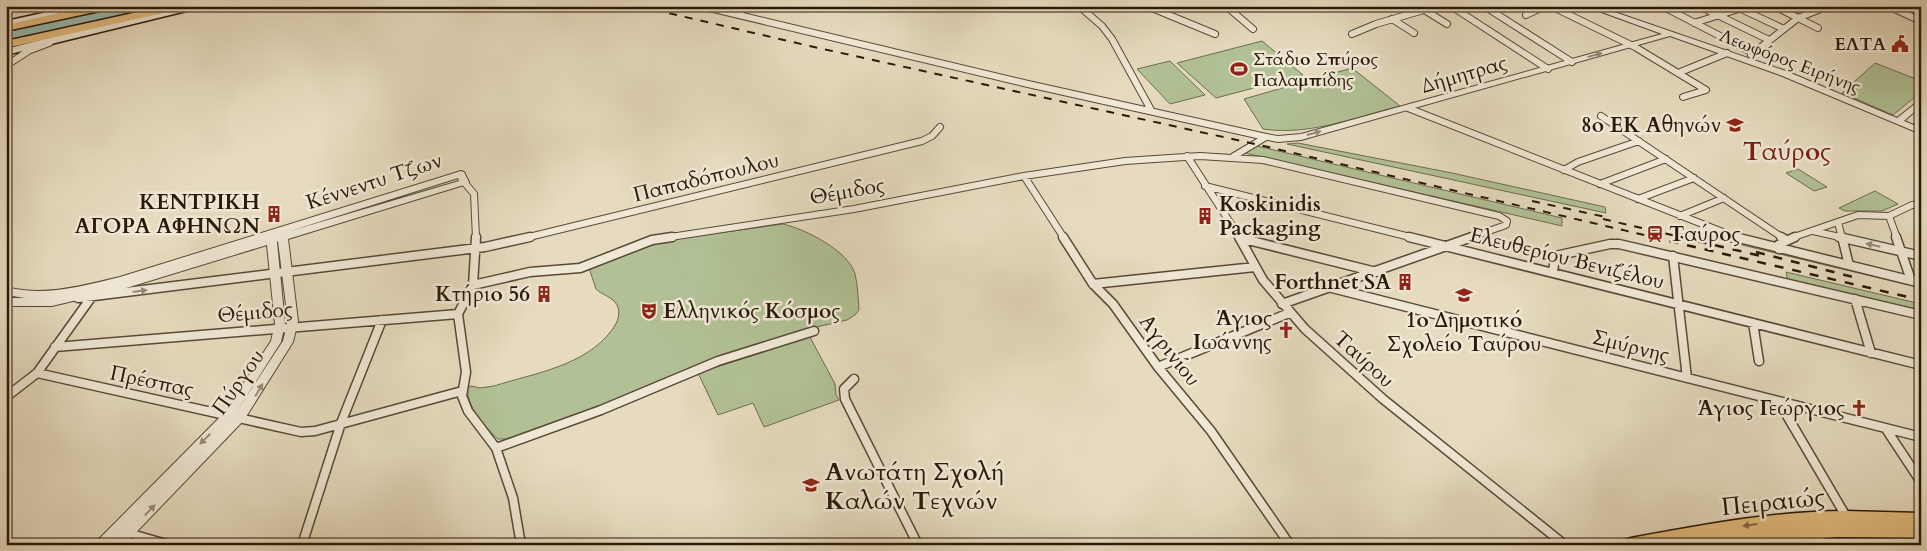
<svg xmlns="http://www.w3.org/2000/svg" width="1927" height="551" viewBox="0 0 1927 551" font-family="Cardo,serif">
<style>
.green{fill:#b1c195;stroke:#6e6c50}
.water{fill:#96bbb3;stroke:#6b7a6f}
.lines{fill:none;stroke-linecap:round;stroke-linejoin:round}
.minor-far1-casing{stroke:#594937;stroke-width:8}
.minor-casing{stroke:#594937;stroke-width:11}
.tertiary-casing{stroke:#594937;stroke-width:2}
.secondary-casing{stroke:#2a180a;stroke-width:3}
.primary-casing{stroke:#2a180a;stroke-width:3}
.motorway-casing{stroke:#2a180a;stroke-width:3}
.minor-far1{stroke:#efe8d5;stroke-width:6}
.minor{stroke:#efe8d5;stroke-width:8}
.tertiary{fill:#efe8d5;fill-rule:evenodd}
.secondary{fill:#efe8d5;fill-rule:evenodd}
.primary{fill:#e3be80;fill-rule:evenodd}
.motorway{fill:#e3be80;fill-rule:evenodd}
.rail-far1{stroke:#2a180a;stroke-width:2;stroke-dasharray:8 8;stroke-linecap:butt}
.rail{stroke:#2a180a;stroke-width:2.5;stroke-dasharray:9 9;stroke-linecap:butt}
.oneway{fill:#968a7a}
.oneway2{fill:#866b45}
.labels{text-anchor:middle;stroke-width:5;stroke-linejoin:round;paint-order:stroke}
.far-poi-label{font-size:18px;font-weight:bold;fill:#2a180a;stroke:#efe8d5;text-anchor:end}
.far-street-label{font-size:18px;fill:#2a180a;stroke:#efe8d5}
.street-label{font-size:21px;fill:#2a180a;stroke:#efe8d5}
.poi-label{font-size:21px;font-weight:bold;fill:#2a180a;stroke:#efe8d5;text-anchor:end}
.near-poi-label{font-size:25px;font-weight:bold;fill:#2a180a;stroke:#efe8d5;text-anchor:start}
.near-street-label{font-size:25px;fill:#2a180a;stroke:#efe8d5}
.district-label{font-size:26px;font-weight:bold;fill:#7a1f14;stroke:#efe8d5}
</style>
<rect width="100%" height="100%" fill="#e6dbbf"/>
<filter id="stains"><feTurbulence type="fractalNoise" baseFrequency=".004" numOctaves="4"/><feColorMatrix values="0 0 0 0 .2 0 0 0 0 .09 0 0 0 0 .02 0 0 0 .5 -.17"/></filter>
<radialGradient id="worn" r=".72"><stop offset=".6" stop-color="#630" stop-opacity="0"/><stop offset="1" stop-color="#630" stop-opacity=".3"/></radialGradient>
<path class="green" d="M1262,41L1303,75L1216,98L1177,63Z
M1170,61L1205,95L1170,104L1137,69Z
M1875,63L1921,81V92L1893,115L1842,93Z
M1352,68L1400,106C1356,117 1310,136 1263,129L1244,99Z
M1298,143L1452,173L1605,207L1606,213L1287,144Z
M1257,146L1562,218V226L1245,153Z
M1798,169L1827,187L1814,191L1786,173Z
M1875,191L1898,204L1882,211H1845L1839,208Z
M783,224C805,229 849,251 855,274C858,286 858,298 859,310L855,315L847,320L808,329L716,358L623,398L516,439H498C483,426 468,408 467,388L471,386L480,388L494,386C535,373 585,366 612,330C618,322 621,313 617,305C613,297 602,295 596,289L589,268L647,243Z
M1713,233L1921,283V288L1713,238Z
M1786,272L1921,304V311L1788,281Z
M810,337L835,384L836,395L839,400L764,427L753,403L718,415L698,373Z"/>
<path class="water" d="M121,6H167L6,42V32Z"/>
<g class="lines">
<g class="minor-far1-casing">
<path id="minor-far1" d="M701,6L1028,84L1266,137
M1079,6L1102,26L1112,39L1151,110
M1147,6L1215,34
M1226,6L1253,29
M1451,6L1548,69
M1484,6L1572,62
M1551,6L1635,47L1706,90L1683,97
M1662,6L1753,53
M1699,6L1769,40
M1774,6L1818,28
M1888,6L1921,21
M1739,8L1784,29
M1423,9L1447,24
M736,14L747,6
M1526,15L1545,6
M1392,19L1414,33
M1694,23L1748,6
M1352,34L1376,24L1437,6
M1751,55L1798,18L1828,6
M1678,73L1727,53
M1408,108L1738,238
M1601,116L1783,238
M1187,156L1240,238
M1234,156L1266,137
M1564,170L1578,162L1639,141
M1024,176L1064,238
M464,182L474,194L476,238
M1600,184L1666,159
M1205,186L1414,238
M1638,199L1694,178
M1680,216L1724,198
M1889,216L1897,238
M1838,222L1842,238
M1813,231L1844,238
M525,238L922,141L932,136L940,127
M664,238L854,209L1024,176L1125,161L1200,156L1263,160L1499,216L1507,221L1506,225L1469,238
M1791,238L1858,215L1889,216L1912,205L1921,204"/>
</g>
<g class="minor-casing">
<path id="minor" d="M476,237L473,285L458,314L466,372L462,396L468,411L496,448L513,498L521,545
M1063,237L1093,284L1113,304L1158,367L1211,431L1290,545
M1239,237L1263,280L1305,329L1383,399L1565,545
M1409,237L1921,365
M1735,237L1921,283
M1781,237L1786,240
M1839,237L1921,256
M1842,237L1849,265
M1896,237L1911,280
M1240,238L1376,272
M1779,249L1778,245L1795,237
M1673,256L1687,378
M1553,273L1555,256L1610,244H1619L1921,315
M1093,284L1255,267
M473,285L530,272L580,268L652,240L672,237
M1332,288L1921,437
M78,298L485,247L530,237
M1855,299L1871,353
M1282,304L1472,237
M1753,323L1759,361
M55,347L458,314
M1158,367L1289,313
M37,373L301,432L315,431L462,391
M854,379L844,389L845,399L918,545
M6,397L37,373L93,295
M1779,402L1847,518
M1886,429L1921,482
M496,448L601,410L718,361L814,331
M1811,532L1824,545
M128,533L170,545
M302,545L341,423L382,320"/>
</g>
<g class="tertiary-casing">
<path id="tertiary" d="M1585,6H1597L1786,71L1897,118L1921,99V106L1904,121L1921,128V134L1780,75L1670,36L1301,140L1278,142L1263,139L1262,137L1266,134L1278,136L1301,134L1662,34Z
M49,41L53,43L52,45L31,53L6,69V63L25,49Z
M461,171L464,172L469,182L467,184L288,239L298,321L293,342L244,420L124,545H95L97,541L225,412L271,341L275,324L267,245L123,289L52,306H6V298H25L6,295V287C45,297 82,286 120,277ZM458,178L459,181L287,232ZM278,241L288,321L283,341L235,414L281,342L285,324L277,242Z"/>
</g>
<g class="secondary-casing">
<path id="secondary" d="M75,6H91L6,26V21Z
M191,6H207L6,55V49L67,33Z"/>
</g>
<g class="primary-casing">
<path id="primary" d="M1846,511L1921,513V538L1838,537L1748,545H1694L1696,540L1671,545H1623L1625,540L1631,538C1702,525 1774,511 1846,511Z"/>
</g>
<g class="motorway-casing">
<path id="motorway" d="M92,6H114L109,9L6,31V25Z
M165,6H186L181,9L6,48V41Z"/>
</g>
<use href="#minor-far1" class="minor-far1"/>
<use href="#minor" class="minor"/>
<use href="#tertiary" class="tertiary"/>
<use href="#secondary" class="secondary"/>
<use href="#primary" class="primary"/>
<use href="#motorway" class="motorway"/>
<path class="rail-far1" d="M638,6L814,47L1255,144L1657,238
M1532,201L1610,218
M1603,219L1685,238"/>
<path class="rail" d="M1652,237L1921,300
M1680,237L1761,256
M1756,252L1853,277"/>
</g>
<defs><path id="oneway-solid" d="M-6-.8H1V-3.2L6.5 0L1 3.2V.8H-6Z" transform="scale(1.25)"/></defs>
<g class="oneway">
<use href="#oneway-solid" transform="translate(1595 55) rotate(-16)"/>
<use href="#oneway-solid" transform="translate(1314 133) rotate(-15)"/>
<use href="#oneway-solid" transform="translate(1873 245) rotate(-167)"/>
<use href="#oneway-solid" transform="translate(140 291) rotate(-7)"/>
<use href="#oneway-solid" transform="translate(259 390) rotate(-59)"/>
<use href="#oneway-solid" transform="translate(205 439) rotate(135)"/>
<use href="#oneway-solid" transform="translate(150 510) rotate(-46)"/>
</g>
<use class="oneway2" href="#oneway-solid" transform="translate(1750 525) rotate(173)"/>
<defs>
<g id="civic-bare" transform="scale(1.35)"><path d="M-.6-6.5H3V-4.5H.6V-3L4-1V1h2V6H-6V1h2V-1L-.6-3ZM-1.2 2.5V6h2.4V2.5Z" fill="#8f2418" stroke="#efe8d5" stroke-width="2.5" paint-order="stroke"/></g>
<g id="stadium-bare" transform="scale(1.35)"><path d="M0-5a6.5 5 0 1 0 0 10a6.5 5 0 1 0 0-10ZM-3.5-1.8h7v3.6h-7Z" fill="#8f2418" stroke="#efe8d5" stroke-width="2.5" paint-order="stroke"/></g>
<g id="school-bare" transform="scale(1.35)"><path d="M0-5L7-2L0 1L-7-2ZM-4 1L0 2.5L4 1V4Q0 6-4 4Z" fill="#8f2418" stroke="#efe8d5" stroke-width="2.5" paint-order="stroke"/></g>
<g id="building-bare" transform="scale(1.35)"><path d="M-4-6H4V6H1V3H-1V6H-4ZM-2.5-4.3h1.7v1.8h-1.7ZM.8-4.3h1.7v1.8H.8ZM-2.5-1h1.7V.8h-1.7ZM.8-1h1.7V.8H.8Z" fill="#8f2418" stroke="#efe8d5" stroke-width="2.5" paint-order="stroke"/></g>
<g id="station-bare" transform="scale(1.35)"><path d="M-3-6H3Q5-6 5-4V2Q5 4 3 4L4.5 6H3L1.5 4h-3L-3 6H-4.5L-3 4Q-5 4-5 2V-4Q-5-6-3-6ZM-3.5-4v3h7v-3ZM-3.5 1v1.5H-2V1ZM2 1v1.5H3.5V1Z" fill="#8f2418" stroke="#efe8d5" stroke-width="2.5" paint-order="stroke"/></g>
<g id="theatre-bare" transform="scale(1.35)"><path d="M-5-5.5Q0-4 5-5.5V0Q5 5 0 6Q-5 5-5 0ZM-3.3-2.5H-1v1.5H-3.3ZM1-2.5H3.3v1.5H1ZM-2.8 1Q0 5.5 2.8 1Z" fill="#8f2418" stroke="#efe8d5" stroke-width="2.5" paint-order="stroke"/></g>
<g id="church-bare" transform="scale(1.35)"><path d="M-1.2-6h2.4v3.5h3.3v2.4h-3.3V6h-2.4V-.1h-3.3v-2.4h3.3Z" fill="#8f2418" stroke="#efe8d5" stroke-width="2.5" paint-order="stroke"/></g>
<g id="university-bare" transform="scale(1.35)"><path d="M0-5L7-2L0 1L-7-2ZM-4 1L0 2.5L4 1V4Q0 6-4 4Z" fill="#8f2418" stroke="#efe8d5" stroke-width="2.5" paint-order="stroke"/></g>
</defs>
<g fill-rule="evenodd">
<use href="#civic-bare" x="1900" y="44"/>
<use href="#stadium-bare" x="1239" y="69"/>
<use href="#school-bare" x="1735" y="125"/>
<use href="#building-bare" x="274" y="214"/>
<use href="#building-bare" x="1205" y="216"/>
<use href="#station-bare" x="1655" y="234"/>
<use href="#building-bare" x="1405" y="282"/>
<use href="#building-bare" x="544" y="294"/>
<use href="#school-bare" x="1464" y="295"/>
<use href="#theatre-bare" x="649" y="311"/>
<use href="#church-bare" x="1286" y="330"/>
<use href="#church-bare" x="1859" y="408"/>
<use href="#university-bare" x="811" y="485"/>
</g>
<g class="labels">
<g class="far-poi-label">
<text x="1886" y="50">ΕΛΤΑ</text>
<text x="1253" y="65" text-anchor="start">Στάδιο Σπύρος<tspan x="1253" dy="21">Γιαλαμπίδης</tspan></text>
</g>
<g class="far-street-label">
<text transform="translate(1790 61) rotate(21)" y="6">Λεωφόρος Ειρήνης</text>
</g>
<g class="street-label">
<text transform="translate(1464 74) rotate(-16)" y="7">Δήμητρας</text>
<text transform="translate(706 177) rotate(-14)" y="7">Παπαδόπουλου</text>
<text transform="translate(374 181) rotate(-18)" y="7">Κέννεντυ Τζων</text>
<text transform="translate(847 191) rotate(-10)" y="7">Θέμιδος</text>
<text transform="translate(1567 258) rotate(14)" y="7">Ελευθερίου Βενιζέλου</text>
<text transform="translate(255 312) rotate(-5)" y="7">Θέμιδος</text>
<text transform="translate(1631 346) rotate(14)" y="7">Σμύρνης</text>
<text transform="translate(1170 350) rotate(52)" y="7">Αγρινίου</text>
<text transform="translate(1364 359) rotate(42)" y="7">Ταύρου</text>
<text transform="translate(152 381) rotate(12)" y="7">Πρέσπας</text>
<text transform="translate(238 382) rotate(-55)" y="7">Πύργου</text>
</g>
<g class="poi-label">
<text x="1721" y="132">8ο ΕΚ Αθηνών</text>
<text x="260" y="209">ΚΕΝΤΡΙΚΗ<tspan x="260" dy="24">ΑΓΟΡΑ ΑΦΗΝΩΝ</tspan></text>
<text x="1219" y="211" text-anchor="start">Koskinidis<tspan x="1219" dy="24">Packaging</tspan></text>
<text x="1669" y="241" text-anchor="start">Ταύρος</text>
<text x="1391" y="289">Forthnet SA</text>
<text x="530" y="301">Κτήριο 56</text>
<text x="663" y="318" text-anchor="start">Ελληνικός Κόσμος</text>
<text x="1272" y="325">Άγιος<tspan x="1272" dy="24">Ιωάννης</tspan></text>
<text x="1464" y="327" text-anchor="middle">1ο Δημοτικό<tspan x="1464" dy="24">Σχολείο Ταύρου</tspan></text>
<text x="1845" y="415">Άγιος Γεώργιος</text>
</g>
<g class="near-poi-label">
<text x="825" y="480">Ανωτάτη Σχολή<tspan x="825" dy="29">Καλών Τεχνών</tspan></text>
</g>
<g class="near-street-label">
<text transform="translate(1773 501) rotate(-6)" y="9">Πειραιώς</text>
</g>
<g class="district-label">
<text x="1787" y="160">Ταύρος</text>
</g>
</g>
<rect width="1927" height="551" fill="none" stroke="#e6dbbf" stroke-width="25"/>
<rect x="8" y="8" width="1912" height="536" fill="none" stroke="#2a180a" stroke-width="2.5"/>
<rect x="12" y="12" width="1902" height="526" fill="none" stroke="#2a180a"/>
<rect width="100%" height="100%" filter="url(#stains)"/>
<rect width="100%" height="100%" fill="url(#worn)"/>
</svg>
